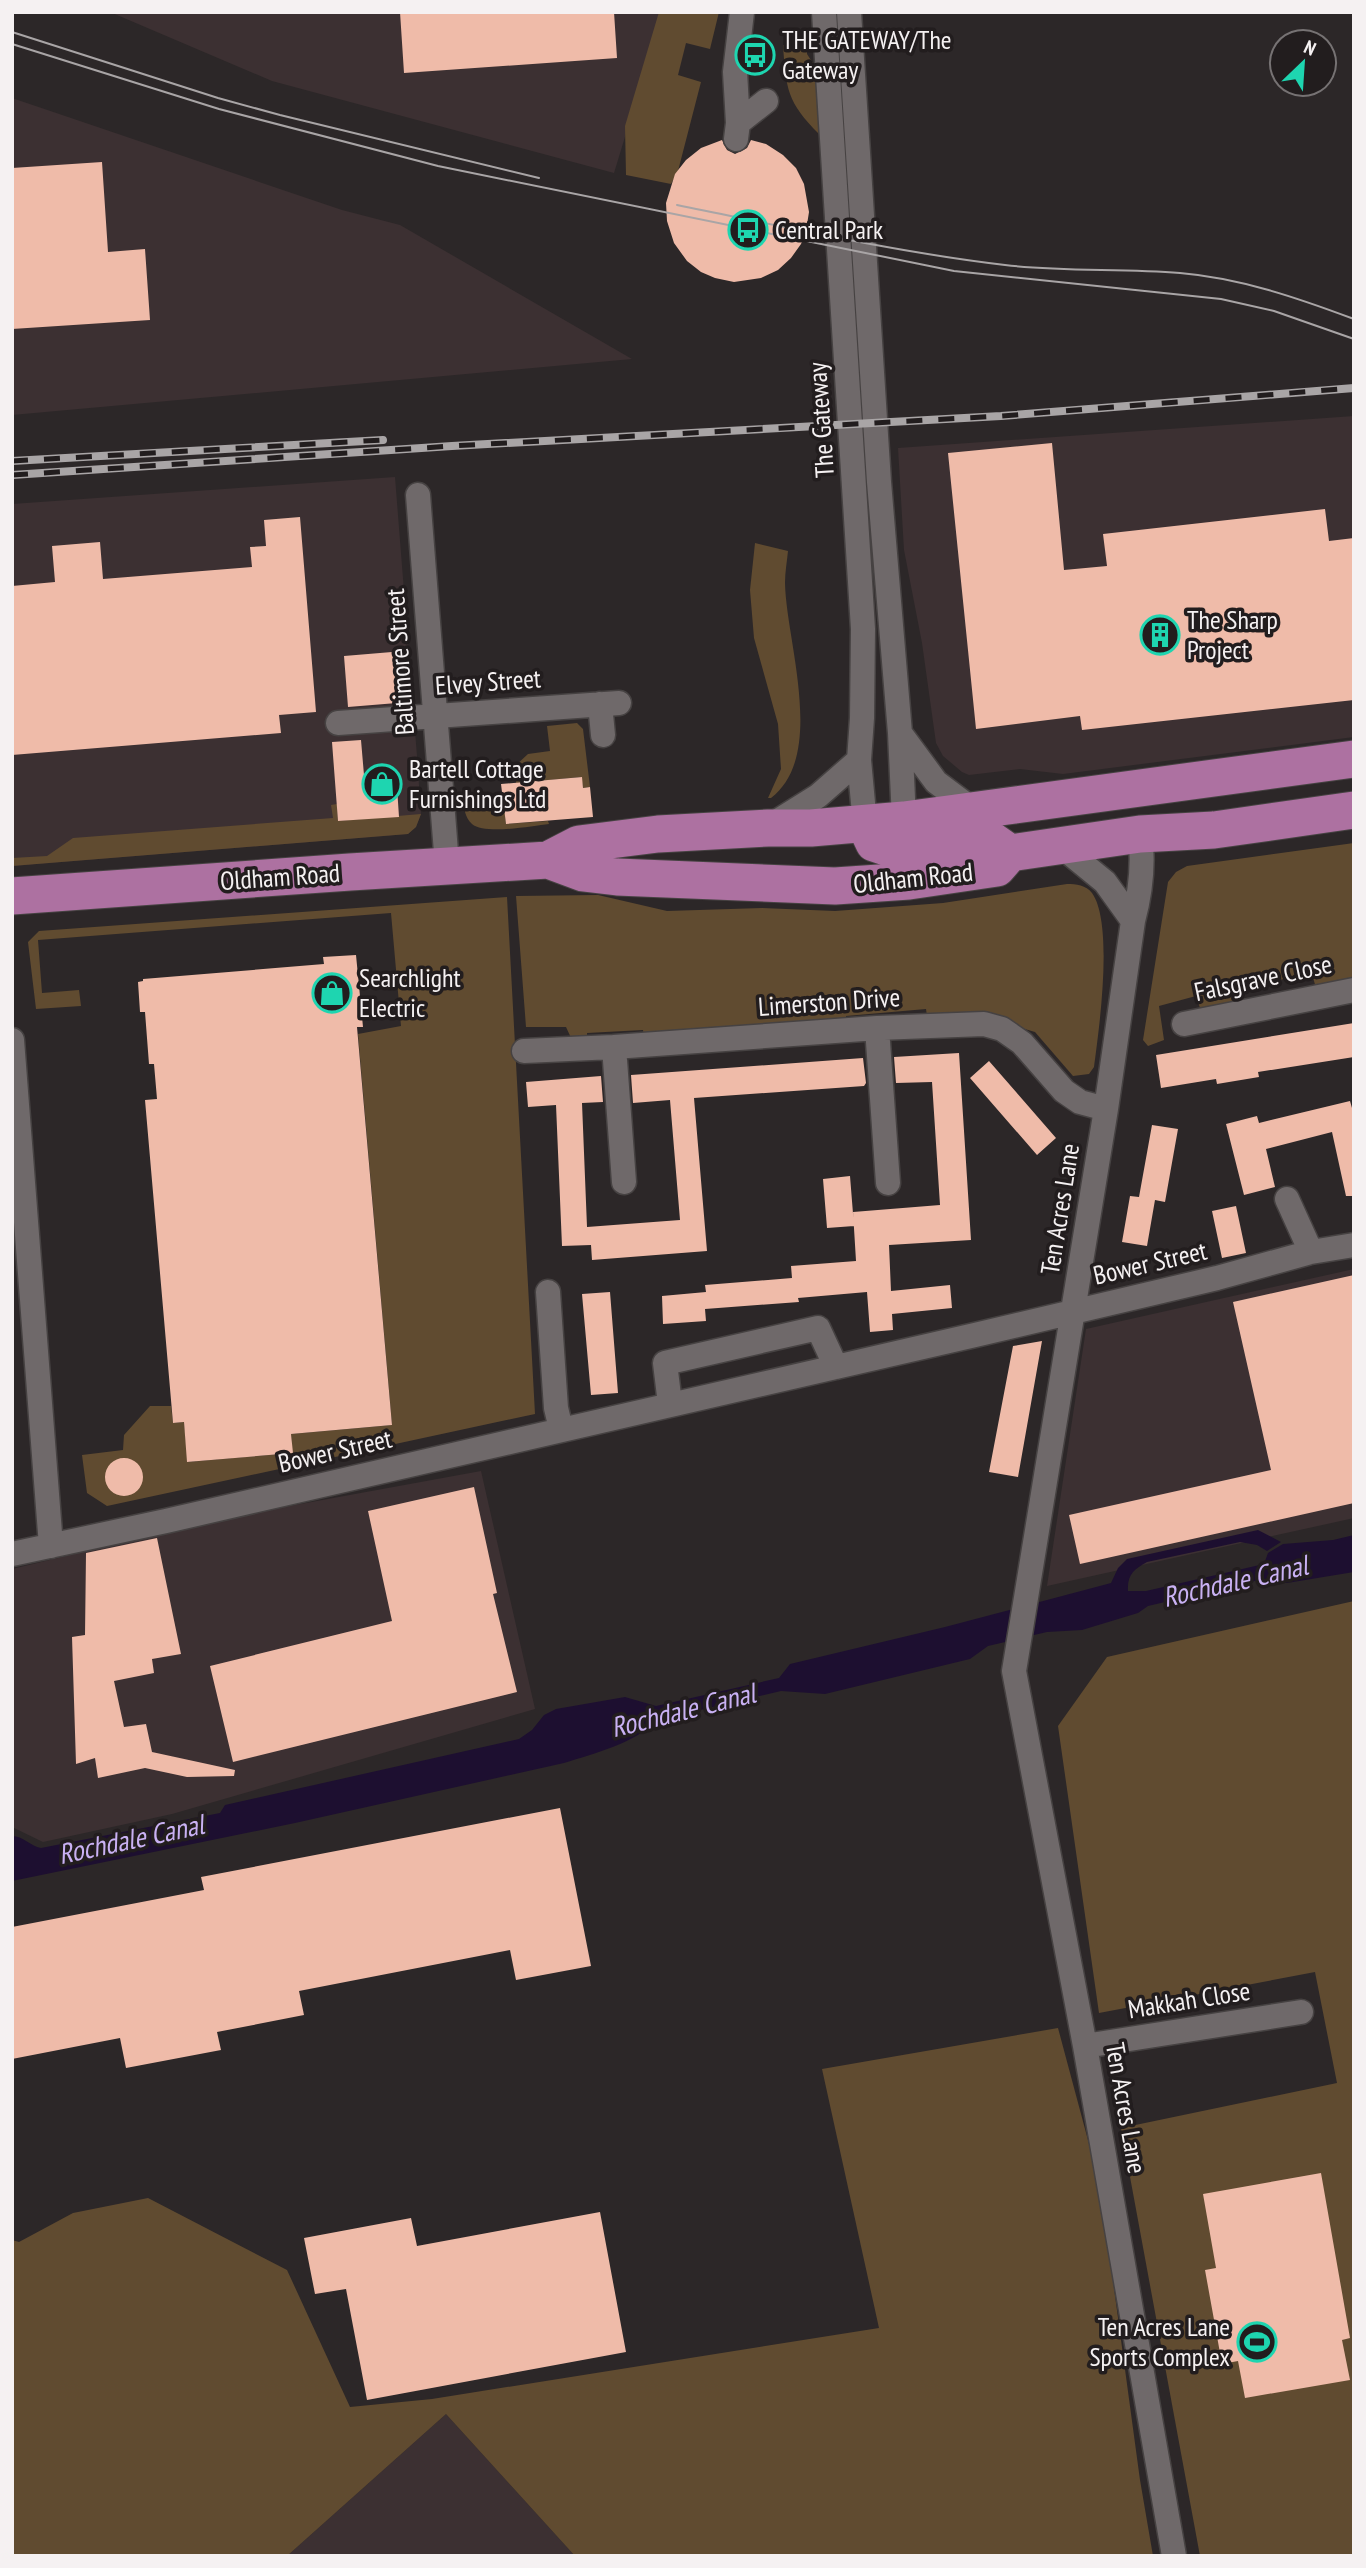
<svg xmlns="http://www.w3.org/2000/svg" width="1366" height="2568" viewBox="0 0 1366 2568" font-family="'PT Sans Narrow',sans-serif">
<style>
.built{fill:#3c3032}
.green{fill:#604b30}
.water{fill:#1d0f30}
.building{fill:#efbba9}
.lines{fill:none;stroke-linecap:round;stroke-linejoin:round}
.minor-casing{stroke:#464242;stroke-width:27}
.highway-casing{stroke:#464242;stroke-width:39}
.minor{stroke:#6f696a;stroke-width:24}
.highway{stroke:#ad71a1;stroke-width:37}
.tram{stroke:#a9a5a6;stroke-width:2}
.rail-casing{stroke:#a9a5a6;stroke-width:8}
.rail{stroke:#221d1e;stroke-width:5;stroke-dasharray:16;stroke-linecap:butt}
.labels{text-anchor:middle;stroke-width:7;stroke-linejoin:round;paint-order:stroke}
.poi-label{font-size:26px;fill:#f5f1f2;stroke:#221d1e;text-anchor:start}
.street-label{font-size:26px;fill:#f5f1f2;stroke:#221d1e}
.water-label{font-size:28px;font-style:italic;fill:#c9b1f3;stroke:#221d1e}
</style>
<rect width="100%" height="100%" fill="#2c2728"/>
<path class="built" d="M110,12H663L614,173L272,81Z
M12,98L342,210L400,225L632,359L12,415Z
M1354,416V737L1063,774L1020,769L969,775L962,772L943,756L936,743L922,643L904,550L898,448Z
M395,477L417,756L421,814L416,827L408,834L12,866V504Z
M1354,1269V1518L1047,1586L1086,1329Z
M481,1471L535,1709L172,1814L43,1842L12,1827V1569L224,1518Z
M446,2414L575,2556H287Z"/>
<path class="green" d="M659,12H719L710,49L686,43L678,75L701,82L678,171L671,184L626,175L625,126Z
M807,44V54L816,68L819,134C787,102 786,89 783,45Z
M755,543L788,551C787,561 785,572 785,583C786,641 827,755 771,798H768L781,769L778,724L754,638L750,590Z
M577,723L583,729L590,787L583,788L581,777L516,783L515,766L528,754L550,751L547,726Z
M503,796L506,824L548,821L549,824C531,826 485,835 472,824C465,818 464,808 463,799Z
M337,804L338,821L421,814L416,827L408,834L12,866V858L47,856L73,838L333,818L331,805Z
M1354,843V979L1316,988L1312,974L1234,988L1238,1003L1201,1011L1196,996L1159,1006L1164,1040L1148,1046L1143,1040L1168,882L1176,872L1187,866Z
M1067,884C1076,884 1086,885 1092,893C1114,924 1099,1029 1094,1067L1089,1074L1073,1076L1035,1032L1018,1027L927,1016L926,1009L846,1016V1022L644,1037L643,1030L587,1033V1037L572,1040L566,1027H526L516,896L598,895L667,911L762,908L835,911L943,903Z
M507,897L535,1414L107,1506L87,1493L82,1455L123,1450L124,1435L150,1406H171L173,1423L184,1422L188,1462L292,1453L291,1434L392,1425L358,1034L401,1026L391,913L38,940L42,993L79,990L81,1006L36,1009L28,942L39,931Z
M1354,1601V2556H1200L1121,2128L1337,2083L1315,1972L1099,2013L1058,1726L1107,1657Z
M1058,2028L1100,2185L1140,2480L1153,2556H575L446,2414L287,2556H12V2240L19,2242L73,2213L148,2198L287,2270L350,2407L432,2399L879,2328L822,2069Z"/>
<path class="water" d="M1258,1530L1281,1542L1267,1551L1257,1545L1240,1542L1147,1562C1134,1569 1127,1575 1128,1591H1146L1264,1564L1268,1553L1283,1544L1333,1540L1354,1535V1572L1287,1583L1263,1579L1148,1606L1138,1613L1082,1630L1047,1632L988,1646L970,1659L825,1694L781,1691L657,1720C634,1744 595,1753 564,1763L295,1823L12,1881V1836C23,1836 30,1846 41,1848L220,1813L225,1805L519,1739L532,1730L544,1715L556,1709L625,1697L656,1706L779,1678L790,1664L945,1627L1111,1583L1118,1568L1127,1559Z"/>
<path class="building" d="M400,12H614L617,58L404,73Z
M722,140L727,150L735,154L747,148L751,140L766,144L783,155L796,168L804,184L809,212L806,231L801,244L791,258L778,270L761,278L734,282L715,278L701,272L687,261L674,243L667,221L666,203L675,174L686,160L701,148Z
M102,162L108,252L145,249L150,320L12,329V168Z
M1052,443L1064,570L1107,566L1103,534L1325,509L1329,541L1354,538V700L1082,730L1080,716L976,729L948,453Z
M300,517L316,712L279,715L281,733L12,755V586L55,582L52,546L100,542L103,579L252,567L250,547L266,546L264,520Z
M404,651L409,702L348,707L344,656Z
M361,740L364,775L396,772L399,817L338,821L332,742Z
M582,777L583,788L590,787L593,817L506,824L501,784Z
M356,955L363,1027H357L392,1425L291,1434L293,1453L187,1462L184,1422L173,1423L145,1100L157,1099L154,1064H149L145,1012H140L138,982L143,981V979L324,964L323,957Z
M1354,1023V1057L1258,1072L1259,1077L1217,1084L1216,1079L1161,1088L1156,1055Z
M959,1053L971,1240L889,1245L891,1291L950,1285L952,1308L892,1314L893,1330L870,1332L867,1292L798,1298L799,1302L705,1309L706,1321L663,1324L662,1296L706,1292L705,1285L792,1278L791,1266L856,1261L853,1212L940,1205L932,1082L896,1083L894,1057Z
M863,1058L866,1083L864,1086L694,1098L707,1251L592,1260L591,1245L562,1246L556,1105L528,1107L526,1082L601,1076L603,1102L582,1103L587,1227L680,1220L670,1100L633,1103L631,1075Z
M989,1061L1056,1138L1037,1155L970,1078Z
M1350,1101L1354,1115V1196H1346L1332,1132L1266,1149L1275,1187L1244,1195L1226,1124L1257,1116L1259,1123Z
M1152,1125L1178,1129L1165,1202L1155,1200L1147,1246L1122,1242L1130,1196L1139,1197Z
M850,1176L854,1226L827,1228L823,1179Z
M1236,1206L1246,1253L1222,1258L1212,1211Z
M1354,1275V1503L1080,1564L1069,1515L1271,1470L1233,1302Z
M610,1292L618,1393L591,1395L582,1294Z
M1042,1341L1018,1477L989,1472L1013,1346Z
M105 1477a19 19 0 1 1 38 0a19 19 0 1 1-38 0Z
M474,1487L497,1593L493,1594L517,1692L233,1762L210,1666L392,1621L368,1511Z
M157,1538L181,1654L152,1659L154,1673L114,1681L124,1727L146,1724L152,1752L235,1770L234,1776L187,1777L145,1768L98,1778L95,1758L76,1764L72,1637L85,1635L86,1553Z
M560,1808L591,1966L516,1980L510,1950L299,1991L304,2015L217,2032L221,2050L126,2068L120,2038L12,2059V1927L204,1890L201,1877Z
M1321,2173L1350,2338L1342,2340L1350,2380L1245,2398L1238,2361L1222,2364L1205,2270L1216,2268L1203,2194Z
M600,2212L626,2352L367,2400L346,2289L315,2294L304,2238L411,2218L417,2246Z"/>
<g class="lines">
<g class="minor-casing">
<path id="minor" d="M824,12L863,629L862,718L859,760L865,824
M849,12L879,482L900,733L904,820
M738,123L766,101
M736,139L738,123L735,72L742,12
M418,495L447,865
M600,704L603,735
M338,723L619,703
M900,733L936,782L972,809
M770,826L818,796L859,760
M1140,834C1144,864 1141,891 1133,921L1106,1109L1014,1671L1085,2046L1174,2556
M1061,846L1105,882L1133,921
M1184,1024L1354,990
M877,1028L888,1183
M12,1040L51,1546
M614,1047L624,1182
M524,1051L614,1047L877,1028L984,1024L1002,1029L1022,1043L1064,1091L1080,1102L1106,1109
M1287,1199L1311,1252
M548,1292L556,1408L561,1429
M670,1404L665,1363L818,1328L836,1367
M12,1554L166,1521L975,1335L1217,1278L1311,1252L1354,1245
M1085,2046L1301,2012"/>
</g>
<g class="highway-casing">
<path id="highway" d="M865,824L874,843C912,858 954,845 993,841L1010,853
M548,860L579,844L658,834L768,828H811L904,820L1354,759
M12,896L350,872L548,860L583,873L617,877L835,886L909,881L997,868L1010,853L1140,834L1214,830L1354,810"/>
</g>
<use href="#minor" class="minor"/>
<use href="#highway" class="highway"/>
<path class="tram" d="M12,32L218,98L280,115L539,178
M12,44L219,109L438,166L954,271L1221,299L1274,311L1354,339
M677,205C786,227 895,252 1005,265C1063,272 1122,268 1180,273C1240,278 1298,298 1354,319"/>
<g class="rail-casing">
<path id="rail" d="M12,461L383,440
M12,475L452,446L1001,416L1354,388"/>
</g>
<use href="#rail" class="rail"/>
</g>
<defs>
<g id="bus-ring" transform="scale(2.0125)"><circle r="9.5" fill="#221d1e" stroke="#1ed5b0" stroke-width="1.5"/><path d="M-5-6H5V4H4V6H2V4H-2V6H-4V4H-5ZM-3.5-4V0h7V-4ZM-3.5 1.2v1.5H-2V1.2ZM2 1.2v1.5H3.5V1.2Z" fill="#1ed5b0"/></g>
<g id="building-ring" transform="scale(2.0125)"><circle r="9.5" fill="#221d1e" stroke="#1ed5b0" stroke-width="1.5"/><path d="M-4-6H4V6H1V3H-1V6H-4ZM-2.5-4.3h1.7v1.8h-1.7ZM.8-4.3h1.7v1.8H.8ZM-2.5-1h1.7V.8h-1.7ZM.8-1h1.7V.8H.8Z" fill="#1ed5b0"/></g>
<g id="shop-ring" transform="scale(2.0125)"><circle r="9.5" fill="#221d1e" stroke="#1ed5b0" stroke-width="1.5"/><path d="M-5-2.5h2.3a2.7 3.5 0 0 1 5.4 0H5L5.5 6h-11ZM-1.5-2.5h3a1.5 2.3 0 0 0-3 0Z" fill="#1ed5b0"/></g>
<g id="stadium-ring" transform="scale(2.0125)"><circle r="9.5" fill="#221d1e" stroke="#1ed5b0" stroke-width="1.5"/><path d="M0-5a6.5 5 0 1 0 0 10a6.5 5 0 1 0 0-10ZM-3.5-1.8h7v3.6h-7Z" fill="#1ed5b0"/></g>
</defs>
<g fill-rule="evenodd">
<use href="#bus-ring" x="755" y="55"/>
<use href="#bus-ring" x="748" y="230"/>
<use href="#building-ring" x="1160" y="635"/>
<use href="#shop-ring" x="382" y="784"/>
<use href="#shop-ring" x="332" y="993"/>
<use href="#stadium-ring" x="1257" y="2342"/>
</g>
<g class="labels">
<g class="poi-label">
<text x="782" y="49">THE GATEWAY/The<tspan x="782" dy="30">Gateway</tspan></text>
<text x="775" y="239">Central Park</text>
<text x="1187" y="629">The Sharp<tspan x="1187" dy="30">Project</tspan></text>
<text x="409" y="778">Bartell Cottage<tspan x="409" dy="30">Furnishings Ltd</tspan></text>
<text x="359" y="987">Searchlight<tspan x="359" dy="30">Electric</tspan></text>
<text x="1230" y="2336" text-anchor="end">Ten Acres Lane<tspan x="1230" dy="30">Sports Complex</tspan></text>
</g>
<g class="street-label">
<text transform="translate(821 420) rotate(-94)" y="9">The Gateway</text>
<text transform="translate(400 662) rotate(-94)" y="9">Baltimore Street</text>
<text transform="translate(488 682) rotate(-4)" y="9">Elvey Street</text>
<text transform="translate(280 877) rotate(-4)" y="9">Oldham Road</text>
<text transform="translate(913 878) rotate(-6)" y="9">Oldham Road</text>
<text transform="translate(1263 978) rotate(-12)" y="9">Falsgrave Close</text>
<text transform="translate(829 1002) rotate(-4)" y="9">Limerston Drive</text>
<text transform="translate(1060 1209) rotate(-81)" y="9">Ten Acres Lane</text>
<text transform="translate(1150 1263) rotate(-13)" y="9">Bower Street</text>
<text transform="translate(335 1451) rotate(-13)" y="9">Bower Street</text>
<text transform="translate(1189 2000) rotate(-9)" y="9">Makkah Close</text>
<text transform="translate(1126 2108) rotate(80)" y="9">Ten Acres Lane</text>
</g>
<g class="water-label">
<text transform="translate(1235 1581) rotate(-13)" y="10">Rochdale Canal</text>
<text transform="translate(683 1710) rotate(-14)" y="10">Rochdale Canal</text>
<text transform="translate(131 1839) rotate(-12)" y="10">Rochdale Canal</text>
</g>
</g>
<rect width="1366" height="2568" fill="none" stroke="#f5f1f2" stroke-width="28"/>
<g transform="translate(1303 63) rotate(25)"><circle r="33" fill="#221d1e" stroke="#767273" stroke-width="2"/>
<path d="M0-5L12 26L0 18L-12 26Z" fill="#1ed5b0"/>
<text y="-10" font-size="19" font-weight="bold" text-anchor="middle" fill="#f5f1f2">N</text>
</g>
</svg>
